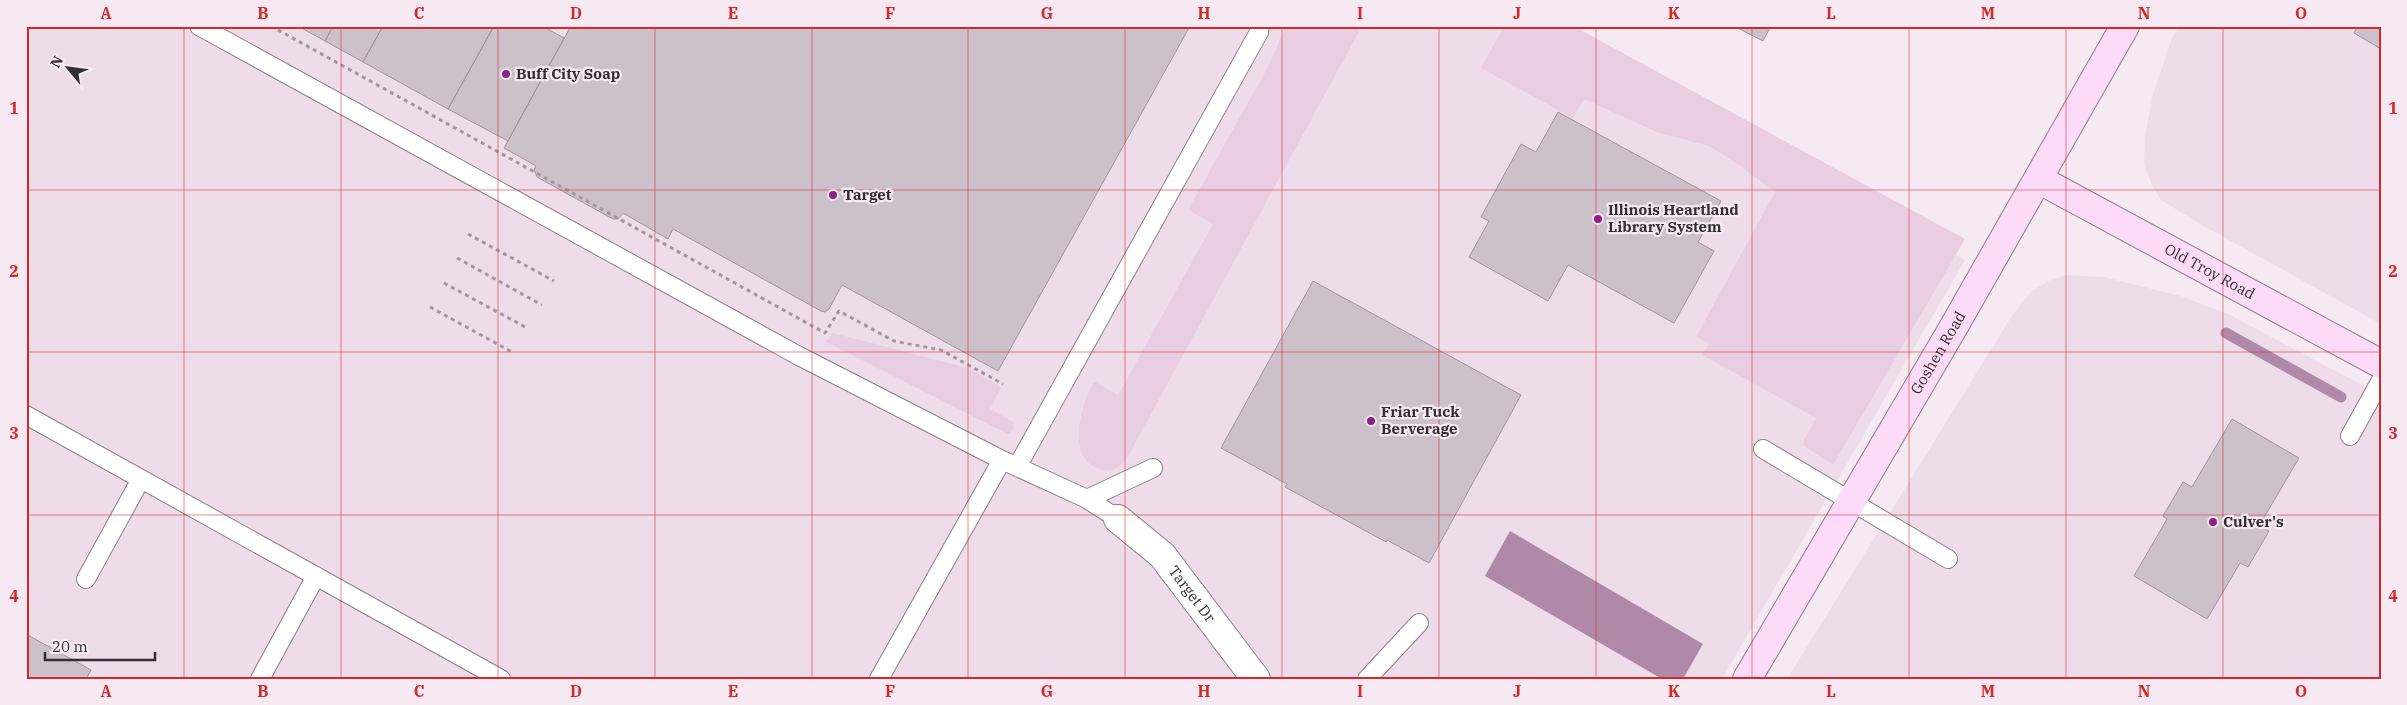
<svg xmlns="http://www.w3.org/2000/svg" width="2407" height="705" viewBox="0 0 2407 705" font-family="'IBM Plex Serif',serif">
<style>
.built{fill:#efdceb}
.green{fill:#e8cde3}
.water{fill:#ae8aa8}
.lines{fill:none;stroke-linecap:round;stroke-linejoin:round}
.stream{stroke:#ae8aa8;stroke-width:11}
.building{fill:#ccc1ca;stroke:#9f949d}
.lane-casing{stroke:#8a7f88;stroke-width:20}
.street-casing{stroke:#8a7f88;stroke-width:30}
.secondary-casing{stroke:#8a7f88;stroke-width:30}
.path{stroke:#a1989f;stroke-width:3;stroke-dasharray:4 4;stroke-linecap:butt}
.lane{stroke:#fff;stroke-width:18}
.street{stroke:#fff;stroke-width:28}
.secondary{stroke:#fcdbf8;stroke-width:28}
.grid{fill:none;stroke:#d62828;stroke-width:1;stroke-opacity:0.55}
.poi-dot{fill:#8e2185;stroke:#f6e9f3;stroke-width:2}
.labels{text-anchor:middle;stroke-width:4.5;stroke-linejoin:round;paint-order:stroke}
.poi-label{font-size:15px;font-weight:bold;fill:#322e31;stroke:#f6e9f3;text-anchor:start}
.street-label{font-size:15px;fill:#322e31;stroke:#f6e9f3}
.neatline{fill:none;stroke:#d62828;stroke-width:2}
.grid-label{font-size:16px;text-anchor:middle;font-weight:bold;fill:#d62828}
</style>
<rect width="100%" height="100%" fill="#f6e9f3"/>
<path class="built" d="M26,26H1545L1965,260L1722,679H26Z
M2179,26H2381V324L2200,224L2161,200L2152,185L2144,165L2145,136L2153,94L2172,38Z
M2067,275L2104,277L2181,296L2228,314L2381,395V679H1787L2013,314L2031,292L2048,281Z"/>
<path class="green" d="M1286,26H1362L1126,460C1119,467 1113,472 1103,470C1065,462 1080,407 1093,383L1095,382L1118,395L1213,224L1190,211L1189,208L1268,67Z
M1504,26H1573L1965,239L1833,465L1804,446V440L1816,418L1702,355L1709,343L1696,337L1775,192L1736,163L1709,146L1659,133L1584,99L1573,118L1481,68Z
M833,333L968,368L1001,387L990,409L1013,422L1014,430L1008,434L826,342Z"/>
<path class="water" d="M1510,531L1703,644L1683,679H1662L1485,576Z"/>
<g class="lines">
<path class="stream" d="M2226,333L2341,397"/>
</g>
<path class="building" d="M298,26H333L325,41Z
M333,26H383L363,62L325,41Z
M383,26H494L448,109L363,62Z
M494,26H542L564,38L508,141L448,109Z
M571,26H1190L998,371L842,285L829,309L825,312L821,311L673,229L668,239L623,213L618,219H613L537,177L534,170L536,166L504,148Z
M1734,26H1771L1763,41Z
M2358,26H2381V49L2354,33Z
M1558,112L1721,201L1698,242L1714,251L1674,323L1568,265L1548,301L1469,257L1489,221L1481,217L1521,144L1536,152Z
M1313,281L1521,395L1429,563L1387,540L1386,542L1285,487L1287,484L1221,448Z
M2232,419L2299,458L2259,526L2269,531L2248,567L2240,563L2207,619L2134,576L2167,519L2163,516L2183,482L2192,487Z
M26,634L91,670L86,679H26Z"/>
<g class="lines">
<g class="lane-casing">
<path id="lane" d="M199,26L799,356L1002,460L1087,499L1118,519
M26,415L501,679
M2350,436L2381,380
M1763,449L1948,559
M1017,467L1259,32L1260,26
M1087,499L1153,468
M86,579L141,479
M260,679L316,576
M879,679L1002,460
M1367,679L1419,623"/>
</g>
<g class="street-casing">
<g id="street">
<path id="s1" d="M1118,519L1162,555L1256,679"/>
</g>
</g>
<g class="secondary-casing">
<g id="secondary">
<path id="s2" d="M2038,179L2381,364"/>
<path id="s3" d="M1747,679L1953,328L2125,26"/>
</g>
</g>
<path class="path" d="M271,26L825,333L839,311L894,341L941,350L1003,384
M468,234L554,281
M457,258L542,305
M444,283L527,328
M430,307L512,352"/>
<use href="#lane" class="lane"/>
<use href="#street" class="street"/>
<use href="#secondary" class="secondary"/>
</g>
<path class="grid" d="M184,26V679M341,26V679M498,26V679M655,26V679M812,26V679M968,26V679M1125,26V679M1282,26V679M1439,26V679M1596,26V679M1752,26V679M1909,26V679M2066,26V679M2223,26V679M26,190H2381M26,352H2381M26,515H2381"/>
<g class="poi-dot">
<circle cx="506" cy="74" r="5"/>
<circle cx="833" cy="195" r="5"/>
<circle cx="1598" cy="219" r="5"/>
<circle cx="1371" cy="421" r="5"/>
<circle cx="2213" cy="522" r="5"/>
</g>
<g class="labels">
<g class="poi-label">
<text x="516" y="79">Buff City Soap</text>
<text x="843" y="200">Target</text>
<text x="1608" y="215">Illinois Heartland<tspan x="1608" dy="17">Library System</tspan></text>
<text x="1381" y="417">Friar Tuck<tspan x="1381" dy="17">Berverage</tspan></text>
<text x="2223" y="527">Culver's</text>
</g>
<g class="street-label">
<text dy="5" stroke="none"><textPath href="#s2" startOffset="195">Old Troy Road</textPath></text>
<text dy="5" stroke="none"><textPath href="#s3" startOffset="378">Goshen Road</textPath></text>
<text dy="5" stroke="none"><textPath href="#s1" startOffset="106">Target Dr</textPath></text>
</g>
</g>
<rect width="2407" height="705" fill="none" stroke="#f6e9f3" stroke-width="55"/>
<g transform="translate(68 68) rotate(299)" stroke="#f6e9f3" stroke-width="4" paint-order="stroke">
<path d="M0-4L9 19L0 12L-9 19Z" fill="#322e31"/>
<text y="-8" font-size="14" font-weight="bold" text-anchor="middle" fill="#322e31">N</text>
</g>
<path d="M45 652v8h110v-8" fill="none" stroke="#322e31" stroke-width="2.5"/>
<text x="52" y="652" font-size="15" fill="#322e31" stroke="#f6e9f3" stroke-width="4" paint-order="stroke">20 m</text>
<rect x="28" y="28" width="2352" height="650" class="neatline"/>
<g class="grid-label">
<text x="106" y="19">A</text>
<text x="263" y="19">B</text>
<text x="419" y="19">C</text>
<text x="576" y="19">D</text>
<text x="733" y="19">E</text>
<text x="890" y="19">F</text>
<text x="1047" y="19">G</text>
<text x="1204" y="19">H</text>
<text x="1360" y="19">I</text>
<text x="1517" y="19">J</text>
<text x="1674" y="19">K</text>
<text x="1831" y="19">L</text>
<text x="1988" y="19">M</text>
<text x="2144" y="19">N</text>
<text x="2301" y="19">O</text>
<text x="14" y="114">1</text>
<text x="2393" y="114">1</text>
<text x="14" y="277">2</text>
<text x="2393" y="277">2</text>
<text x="14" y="439">3</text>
<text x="2393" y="439">3</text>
<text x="14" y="602">4</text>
<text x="2393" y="602">4</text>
<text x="106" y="697">A</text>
<text x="263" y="697">B</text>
<text x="419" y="697">C</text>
<text x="576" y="697">D</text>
<text x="733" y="697">E</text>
<text x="890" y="697">F</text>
<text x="1047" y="697">G</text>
<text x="1204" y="697">H</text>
<text x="1360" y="697">I</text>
<text x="1517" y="697">J</text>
<text x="1674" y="697">K</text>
<text x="1831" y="697">L</text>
<text x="1988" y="697">M</text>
<text x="2144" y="697">N</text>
<text x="2301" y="697">O</text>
</g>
</svg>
